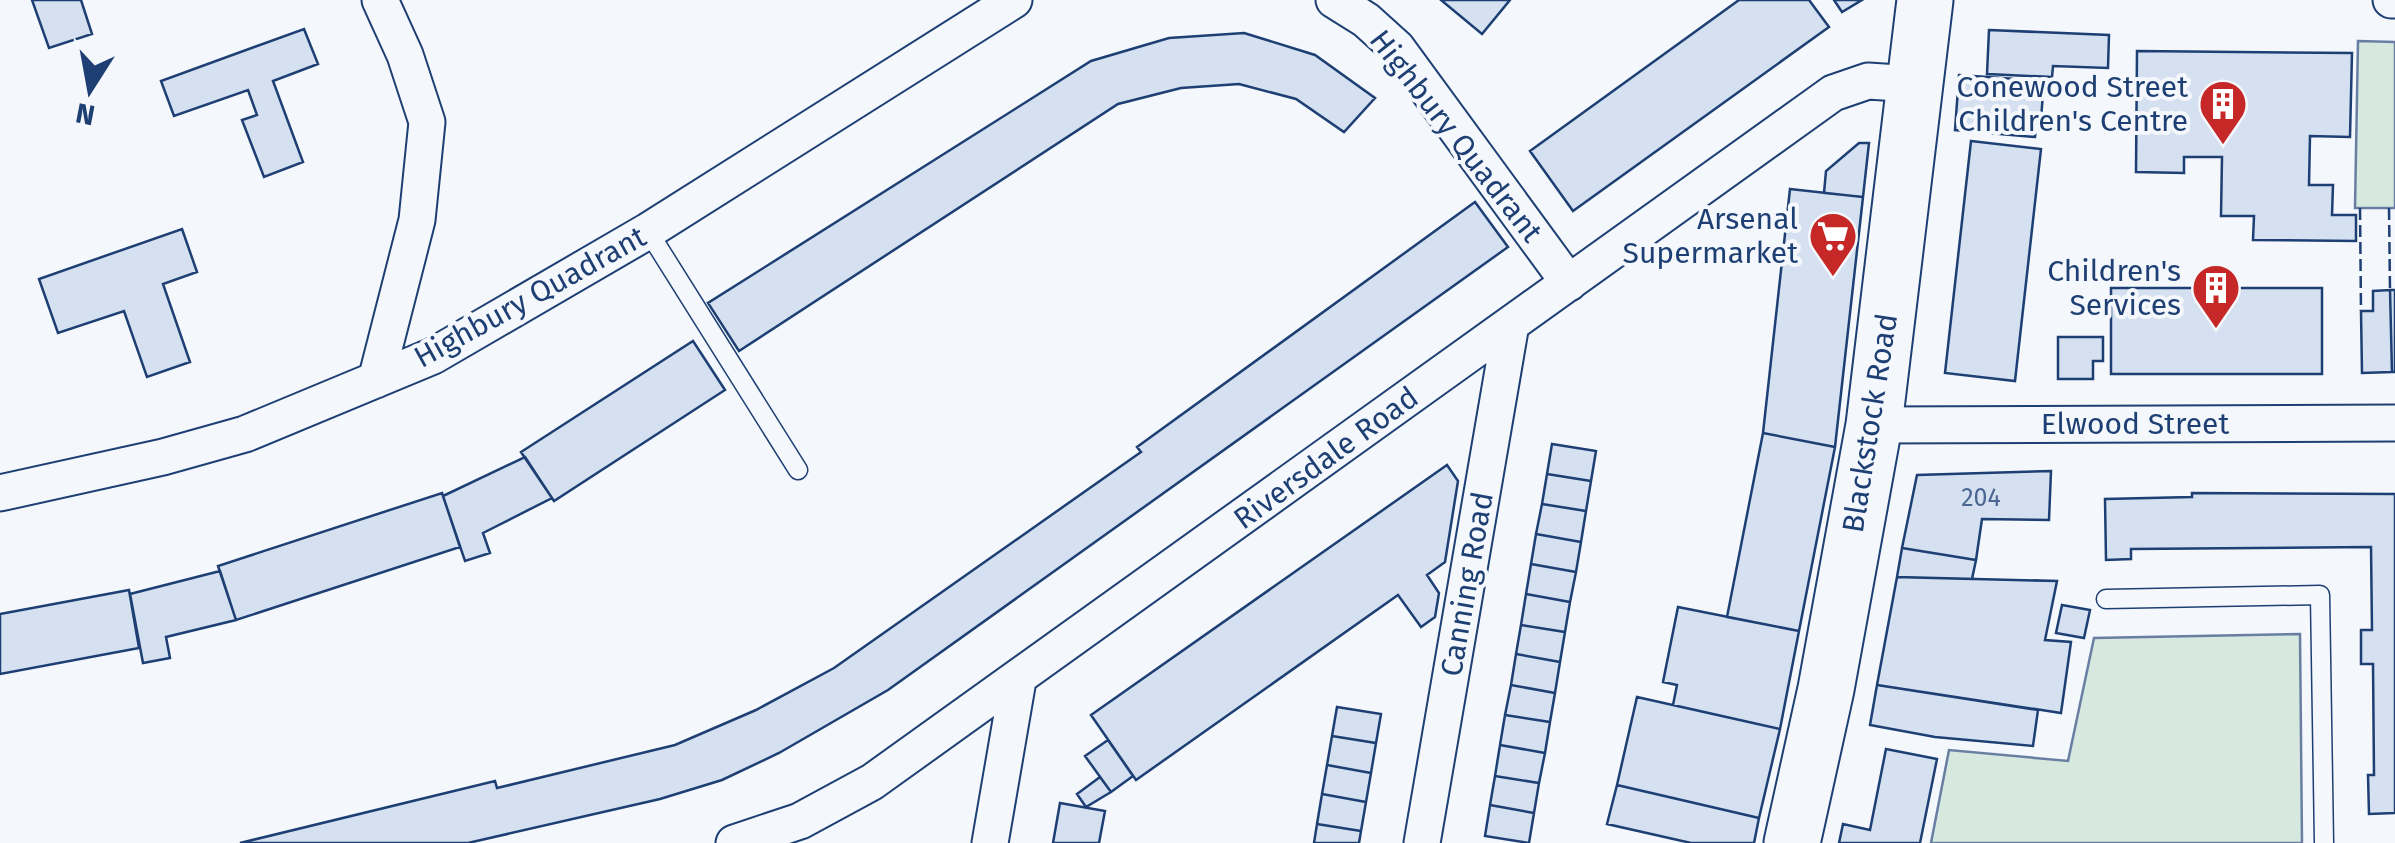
<svg xmlns="http://www.w3.org/2000/svg" width="2395" height="843" viewBox="0 0 2395 843" font-family="'Fira Sans',sans-serif">
<style>
.green{fill:#d7e8df;stroke:#687fa3;stroke-width:2.5}
.building{fill:#d5e0f0;stroke:#1d3f73;stroke-width:2.5}
.lines{fill:none;stroke-linecap:round;stroke-linejoin:round}
.service-casing{stroke:#1d3f73;stroke-width:21}
.minor-casing{stroke:#1d3f73;stroke-width:39}
.primary-casing{stroke:#1d3f73;stroke-width:59}
.service{stroke:#f4f7fb;stroke-width:18}
.minor{stroke:#f4f7fb;stroke-width:35}
.primary{stroke:#f4f7fb;stroke-width:55}
.fence{stroke:#1d3f73;stroke-width:2.5;stroke-dasharray:12 5;stroke-linecap:butt}
.labels{text-anchor:middle;stroke-width:8;stroke-linejoin:round;paint-order:stroke}
.number-label{font-size:25px;fill:#4b6792}
.poi-label{font-size:30px;fill:#1d3f73;stroke:#f4f7fb;text-anchor:end}
.street-label{font-size:30px;fill:#1d3f73;stroke:#f4f7fb}
</style>
<rect width="100%" height="100%" fill="#f4f7fb"/>
<path class="green" d="M2358,41L2395,42V208H2355Z
M2300,634L2302,843H1931L1949,750L2068,761L2094,638Z"/>
<path class="building" d="M32,0H81L92,34L49,48Z
M1441,0H1510L1482,34Z
M1739,0H1809L1829,27L1573,211L1530,151Z
M1834,0H1862L1842,12Z
M304,29L318,64L273,81L303,162L264,177L242,120L257,115L248,90L174,116L161,81Z
M1989,30L2109,35L2108,68L2053,66L2052,77L1987,74Z
M1244,33L1315,55L1375,98L1344,132L1296,99L1239,84L1181,88L1118,104L739,351L708,303L1091,61L1169,38Z
M2137,51L2352,53L2350,137L2310,136L2309,185H2333L2332,215H2356V241L2253,240L2254,216H2221L2222,157H2184V173L2136,172Z
M1959,75L2044,81L2041,119H2037L2035,137L1955,130Z
M1971,141L2041,149L2015,381L1945,373Z
M1859,143H1869L1863,197L1824,193L1826,171Z
M1790,189L1863,197L1835,447L1763,433Z
M1475,202L1508,247L888,690L779,753L722,780L660,799L468,843H240L495,781L497,788L675,745L756,710L834,668L1141,452L1137,447Z
M182,229L197,272L163,284L190,362L147,377L124,311L58,333L39,279Z
M2111,288H2322V374H2111Z
M2390,290L2392,372L2362,373L2361,311H2373V291Z
M2390,290H2395V372H2392Z
M2058,337H2103V361H2093V379H2058Z
M693,341L725,390L554,501L521,452Z
M1763,433L1835,447L1799,631L1727,617Z
M1552,444L1596,451L1591,481L1547,474Z
M525,457L552,498L483,533L490,553L465,561L443,496Z
M1447,465L1458,481L1445,562L1427,575L1439,593L1435,617L1421,627L1398,595L1136,780L1091,715Z
M2051,471L2049,520L1982,519L1976,560L1902,548L1917,475Z
M1547,474L1591,481L1586,511L1542,504Z
M442,493L460,547L236,620L218,566Z
M2192,493L2395,494V813L2369,814L2368,775H2374L2373,664H2361V630H2372L2371,547L2131,549V559L2106,560L2105,499L2192,497Z
M1542,504L1586,511L1581,542L1536,534Z
M1536,534L1581,542L1576,572L1531,564Z
M1902,548L1976,560L1972,579L1897,577Z
M1531,564L1576,572L1570,602L1526,594Z
M220,571L236,620L166,637L170,658L143,663L130,594Z
M1897,577L2057,581L2045,640L2071,642L2061,713L1877,685Z
M129,590L139,648L0,674V614Z
M1526,594L1570,602L1565,632L1521,625Z
M2062,605L2090,610L2084,638L2056,633Z
M1678,607L1799,631L1780,729L1673,705L1677,685L1663,682Z
M1521,625L1565,632L1560,662L1516,654Z
M1516,654L1560,662L1555,693L1511,685Z
M1511,685L1555,693L1550,722L1505,715Z
M1877,685L2038,710L2033,746L1935,737L1870,725Z
M1637,697L1780,729L1759,818L1617,785Z
M1337,707L1381,714L1376,743L1332,736Z
M1505,715L1550,722L1545,753L1500,745Z
M1332,736L1376,743L1371,773L1327,765Z
M1108,740L1133,776L1111,792L1085,756Z
M1500,745L1545,753L1539,783L1495,776Z
M1886,749L1937,759L1920,843H1839L1843,824L1870,830Z
M1327,765L1371,773L1366,802L1322,794Z
M1495,776L1539,783L1534,813L1490,805Z
M1100,777L1111,792L1086,807L1077,794Z
M1617,785L1759,818L1754,843H1691L1607,824Z
M1322,794L1366,802L1361,831L1317,824Z
M1060,803L1105,811L1099,843H1053Z
M1490,805L1534,813L1529,843L1485,836Z
M1317,824L1361,831L1359,843H1314Z"/>
<g class="lines">
<g class="service-casing">
<path id="service" d="M648,231L798,470
M2106,599L2320,595L2324,843"/>
</g>
<g class="minor-casing">
<path id="minor" d="M1334,0L1366,20L1397,48L1569,283
M2391,0H2395
M376,380L417,220L427,122L405,55L380,0
M1874,425L2395,423
M0,493L163,457L245,434L433,356L648,231L1014,0
M734,843L800,821L872,782L1833,93L1868,81L1914,84
M990,843L1018,680
M1422,843L1511,324"/>
</g>
<g class="primary-casing">
<path id="primary" d="M1792,843L1826,689L1874,425L1925,0"/>
</g>
<use href="#service" class="service"/>
<use href="#minor" class="minor"/>
<use href="#primary" class="primary"/>
<path class="fence" d="M2360,208L2361,311
M2389,208L2390,290"/>
</g>
<defs>
<g id="building-pin" transform="scale(2.5)"><path d="M0 17L-7.5 6A9.5 9.5 0 1 1 7.5 6Z" fill="#c62828" stroke="#f4f7fb"/><path d="M-4-6H4V6H1V3H-1V6H-4ZM-2.5-4.3h1.7v1.8h-1.7ZM.8-4.3h1.7v1.8H.8ZM-2.5-1h1.7V.8h-1.7ZM.8-1h1.7V.8H.8Z" fill="#fff"/></g>
<g id="supermarket-pin" transform="scale(2.5)"><path d="M0 17L-7.5 6A9.5 9.5 0 1 1 7.5 6Z" fill="#c62828" stroke="#f4f7fb"/><path d="M-6-5.5h2.5l.6 2H6L4.5 2H-2.5L-4.4-4H-6ZM-1.5 3.2a1.3 1.3 0 1 0 .1 0ZM3 3.2a1.3 1.3 0 1 0 .1 0Z" fill="#fff"/></g>
</defs>
<g fill-rule="evenodd">
<use href="#building-pin" x="2223" y="104"/>
<use href="#supermarket-pin" x="1833" y="236"/>
<use href="#building-pin" x="2216" y="288"/>
</g>
<g class="labels">
<g class="number-label">
<text x="1981" y="506">204</text>
</g>
<g class="poi-label">
<text x="2188" y="97">Conewood Street<tspan x="2188" dy="34">Children's Centre</tspan></text>
<text x="1798" y="229">Arsenal<tspan x="1798" dy="34">Supermarket</tspan></text>
<text x="2181" y="281">Children's<tspan x="2181" dy="34">Services</tspan></text>
</g>
<g class="street-label">
<text transform="translate(1456 136) rotate(52)" y="10">Highbury Quadrant</text>
<text transform="translate(530 297) rotate(-29)" y="10">Highbury Quadrant</text>
<text transform="translate(1870 423) rotate(-81)" y="10">Blackstock Road</text>
<text x="2135" y="434">Elwood Street</text>
<text transform="translate(1326 458) rotate(-36)" y="10">Riversdale Road</text>
<text transform="translate(1467 584) rotate(-80)" y="10">Canning Road</text>
</g>
</g>
<g transform="translate(90 90) rotate(191)" stroke="#f4f7fb" stroke-width="8" paint-order="stroke">
<path d="M0-8L18 38L0 25L-18 38Z" fill="#1d3f73"/>
<text y="-15" font-size="28" font-weight="bold" text-anchor="middle" fill="#1d3f73">N</text>
</g>
</svg>
